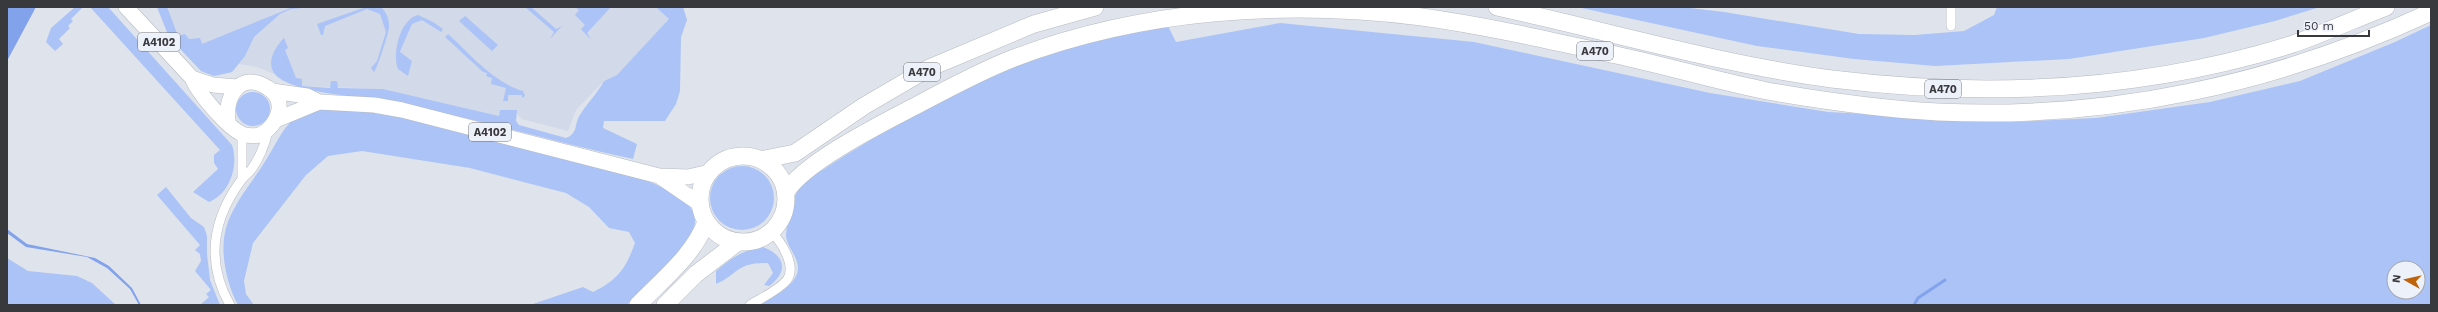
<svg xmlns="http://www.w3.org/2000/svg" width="2438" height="312" viewBox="0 0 2438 312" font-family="'Work Sans',sans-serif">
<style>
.built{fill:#d2d9e8}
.green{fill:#abc3f6;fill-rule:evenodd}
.water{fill:#82a2ec}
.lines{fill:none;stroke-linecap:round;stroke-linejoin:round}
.stream{stroke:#82a2ec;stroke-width:3}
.street-casing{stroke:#b6bac3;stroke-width:10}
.primary-casing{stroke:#b6bac3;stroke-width:16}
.highway-casing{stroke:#b6bac3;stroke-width:18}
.street{stroke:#fff;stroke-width:9}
.primary{stroke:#fff;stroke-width:15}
.highway{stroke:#fff;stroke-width:17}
.labels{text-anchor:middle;stroke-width:4;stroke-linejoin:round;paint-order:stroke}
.shield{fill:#edf1fa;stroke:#6e7076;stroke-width:1}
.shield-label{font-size:11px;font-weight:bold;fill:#38393d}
</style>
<rect width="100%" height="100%" fill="#dfe4ec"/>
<path class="built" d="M157,7H683L687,20L681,37L628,64L617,75L604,81L576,110L568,131L522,119L517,114L501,110L499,116L383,89L299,86L281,80L274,74L257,67L239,64L232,72L214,76L201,71L169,37Z"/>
<path class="green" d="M75,7H83L71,19L73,21L68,26L70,28L59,39L63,44L55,51L46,42L51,28Z
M90,7H108L232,145C239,165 230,194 209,202L193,192L218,169L214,163V155L220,150Z
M157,7H167L178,36L185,34L189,39L200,38L202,44L293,7H313L291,9L280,14L254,37L245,56L232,72L214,76L201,71L169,37Z
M366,7L382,8C386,12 389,19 389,25C390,30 377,69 374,72L371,68L377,61L386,32L380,14L367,9L325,26L323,35H321L317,24Z
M525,7H531L556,29L562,26L550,39L554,32Z
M575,7H611L587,33L591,40L581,29L585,25L575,15L579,10Z
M656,7H683L687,20L681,37L680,91L676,104L665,121H604L603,128L637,144L633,159C551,141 470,117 386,101C359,96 299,94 278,77C264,66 274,48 284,38L288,48L285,50L296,78L302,79V86L330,88L331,81H337L338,88L383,89L499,116L500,110H517L516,121L519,125L566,138C579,133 574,123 580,115C587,103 597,94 604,81L617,75L669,19Z
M1577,7H1682L1724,12L1859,34L1915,35L1964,31L1994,15L1997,7H2320L2275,21L2204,38L2069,59L1935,66L1854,59L1757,46Z
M418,15L433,22L443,29L441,32L422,20L412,24C410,29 401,49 400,52L412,61L408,76L398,69C392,54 400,19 418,15Z
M465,16L498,45L492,51L459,21Z
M1280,23L1474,42L1710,93L1828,112L2014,122L2096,118L2210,102L2300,81L2395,42L2431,25V305H757C769,298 788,291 795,278C805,261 786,249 786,235C787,219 793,197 801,184C857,147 916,111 977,83C1037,55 1103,37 1168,26L1176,42ZM2394,268H2418V292H2394Z
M448,34C470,54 494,83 523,91L525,96L522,98V95H508V101H503L506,88L491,84L492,78L486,76L487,73L483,72L445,37Z
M236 109a17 17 0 1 1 34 0a17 17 0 1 1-34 0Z
M353,110C419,117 483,137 547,154C581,162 618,168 650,182C666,189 695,200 695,221C695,245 644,288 627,305H530L583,287L593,292C618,280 626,268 635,243L629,232L609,228L589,207L566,193L470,168L362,151L328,156L306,175L253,243L244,281L246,294L254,305H238C226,283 218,247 228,222C236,200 254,180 266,160C276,145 284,123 301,114C315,107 338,110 353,110Z
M710 198a32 32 0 1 1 64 0a32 32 0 1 1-64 0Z
M166,187L191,218L204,227L207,236V254L210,280L220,305H200L209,297L206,294L211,290L195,271L201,261L200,254L195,250L200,245L157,195Z
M763,247C785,255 789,272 769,286L764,285L773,273L768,263C736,262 739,274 716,284V271C730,259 744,249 763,247Z
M7,258L28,271L77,276L92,283L116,305H7Z"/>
<path class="water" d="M7,7H36L7,61Z
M7,229L27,244L95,258L109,266L132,288L141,305H139L130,289L107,268L87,257L26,247L7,233Z"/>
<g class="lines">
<path class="stream" d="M1914,305L1918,298L1945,280"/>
<g class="street-casing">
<path id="street" d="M1951,26V7
M242,134V178
M230,305C205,261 213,218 242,179C245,175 249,173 251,170C259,159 265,144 268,131
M750,305C761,298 778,291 787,280C797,266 781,241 771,232"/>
</g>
<g class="primary-casing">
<path id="primary" d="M126,7L192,78C198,93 226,126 242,134C248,136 254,136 260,135C277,126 289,101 268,88C241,70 224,96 228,122
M192,78L213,85L237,87
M272,91L307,96L319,102L374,105L402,110L659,176L688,177L710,172
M278,119L319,102
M659,176L700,204"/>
</g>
<g class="highway-casing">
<path id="highway" d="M1497,7C1608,31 1718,64 1832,79C1986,98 2143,91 2293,44C2324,33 2355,19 2386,7
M700 199a43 43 0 1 1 86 0a43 43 0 1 1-86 0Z
M761,160L795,153L864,106L929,68L1034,24L1095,7
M786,192C805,161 887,121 921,103C951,87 983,70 1014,58C1143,9 1286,0 1422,17C1487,26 1552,41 1616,55C1667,66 1717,81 1767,91C1824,101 1881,109 1938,112C2109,120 2276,84 2431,12
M638,305C662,280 694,255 706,222
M665,305L696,274L738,242"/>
</g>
<use href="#street" class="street"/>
<use href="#primary" class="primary"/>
<use href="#highway" class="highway"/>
</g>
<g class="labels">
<g class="shield">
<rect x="138" y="33" width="42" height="18" rx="3"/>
<rect x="1577" y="42" width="36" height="18" rx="3"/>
<rect x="904" y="63" width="36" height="18" rx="3"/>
<rect x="1925" y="80" width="36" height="18" rx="3"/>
<rect x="469" y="123" width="42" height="18" rx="3"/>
</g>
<g class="shield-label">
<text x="159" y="46">A4102</text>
<text x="1595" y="55">A470</text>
<text x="922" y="76">A470</text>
<text x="1943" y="93">A470</text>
<text x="490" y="136">A4102</text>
</g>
</g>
<rect width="2438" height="312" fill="none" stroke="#38393d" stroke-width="16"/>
<g transform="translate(2406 280) rotate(278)"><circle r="19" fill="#edf1fa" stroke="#a5a7ae"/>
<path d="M0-3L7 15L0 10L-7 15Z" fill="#be630a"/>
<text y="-6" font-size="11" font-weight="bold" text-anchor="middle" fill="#38393d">N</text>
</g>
<path d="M2298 30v6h71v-6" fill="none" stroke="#38393d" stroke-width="2"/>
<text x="2304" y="30" font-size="12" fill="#38393d" stroke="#edf1fa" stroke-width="3" paint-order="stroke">50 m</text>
</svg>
